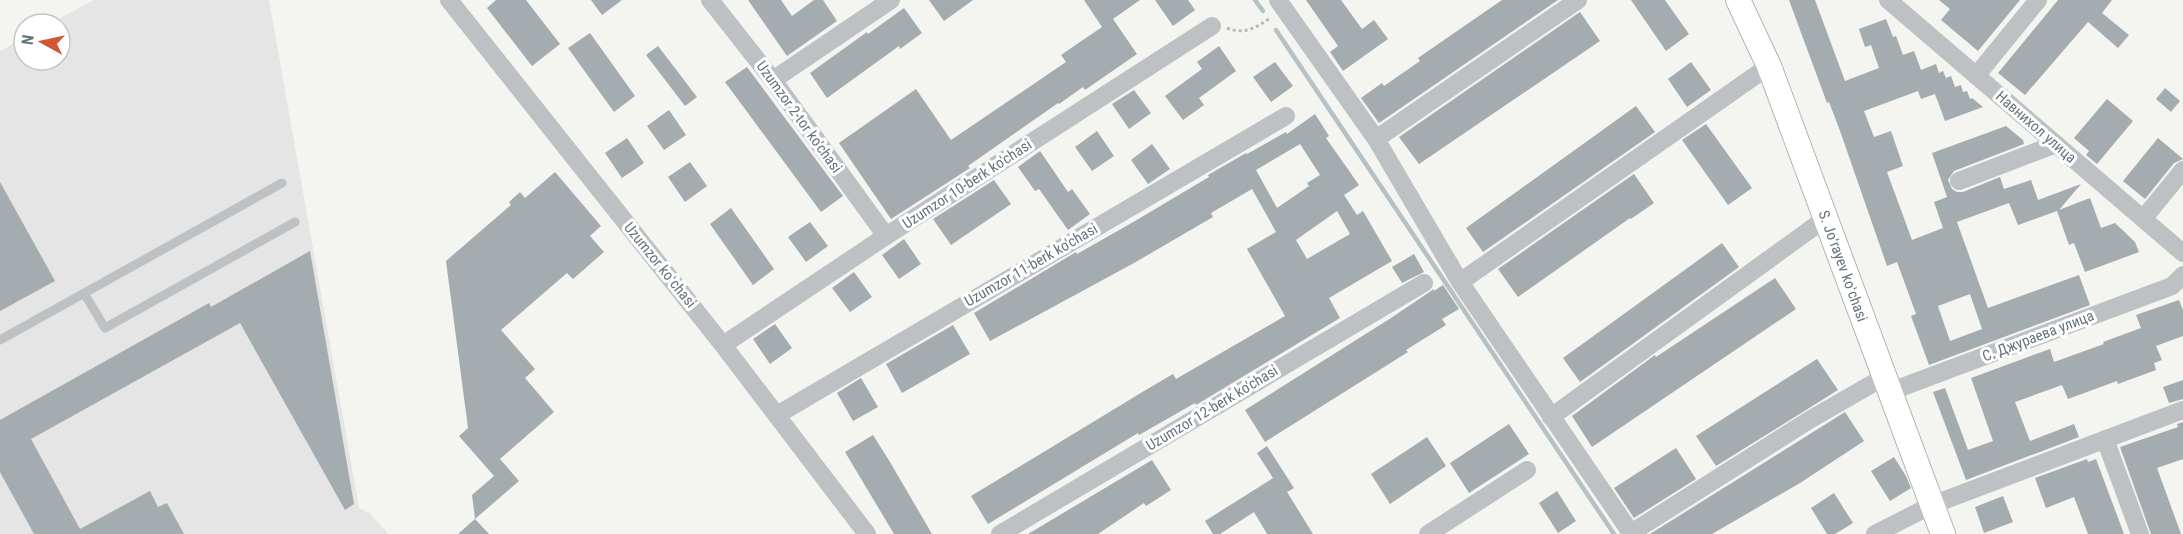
<svg xmlns="http://www.w3.org/2000/svg" width="2183" height="534" viewBox="0 0 2183 534" font-family="'Roboto Condensed',sans-serif">
<style>
.built{fill:#e4e5e4}
.lines{fill:none;stroke-linecap:round;stroke-linejoin:round}
.stream{stroke:#b6c1c4;stroke-width:4.5}
.building{fill:#a4acb0;fill-rule:evenodd}
.secondary-casing{stroke:#b0b5b8;stroke-width:26}
.path{stroke:#b7babc;stroke-width:3;stroke-dasharray:3 3;stroke-linecap:butt}
.lane{stroke:#bdc1c4;stroke-width:9}
.street{stroke:#bdc1c4;stroke-width:18}
.secondary{stroke:#fff;stroke-width:24}
.labels{text-anchor:middle;stroke-width:6;stroke-linejoin:round;paint-order:stroke}
.street-label{font-size:15px;fill:#66747e;stroke:#fff}
</style>
<rect width="100%" height="100%" fill="#f4f4f0"/>
<path class="built" d="M94,0H269L359,508L369,513L389,534H0V51L24,38V60H60V24H49Z"/>
<g class="lines">
<path class="stream" d="M1255,0L1263,11
M1276,30L1614,534"/>
</g>
<path class="building" d="M496,0H526L560,44L532,66L487,8Z
M591,0H622L602,15Z
M748,0H781L792,16L814,0H823L837,21L787,56Z
M929,0H973L944,21Z
M1084,0H1140L1113,19L1137,54L1085,90L1083,87L1059,104L1058,103L968,166L970,168L891,219L839,143L916,89L951,140L1066,62L1061,55L1102,27Z
M1155,0H1188L1195,10L1173,26Z
M1306,0H1341L1362,29L1374,20L1388,39L1343,71L1330,52L1338,46Z
M1502,0H1558L1379,123L1361,98L1382,83L1384,86L1420,61L1418,58Z
M1631,0H1665L1689,34L1666,51Z
M1789,0H1815L1845,81L1879,68L1871,45L1865,47L1859,29L1886,19L1893,37L1896,36L1903,55L1914,51L1921,70L1936,64L1939,73L1943,71L1946,78L1951,76L1955,87L1961,85L1963,92L1967,91L1970,99L1972,98L1983,107L1945,121L1935,94L1921,99L1918,91L1864,111L1874,137L1891,131L1903,166L1887,172L1912,240L1943,228L1934,202L1947,197L1932,153L2006,126L2023,140L2024,144L1954,171L1948,180L1952,189L1957,192H1963L2000,177L2004,189L2031,180L2038,200L2081,184L2059,210L2090,198L2101,228L2115,223L2135,242L2139,252L2085,272L2074,243L2069,245L2057,211L2018,225L2009,203L1957,222L1988,308L2079,275L2090,305L1929,365L1911,316L1916,314L1897,262L1887,266L1839,128L1829,102L1827,103ZM1970,294L1982,329L1950,341L1938,306Z
M1939,0H2020L1978,51L1941,20L1950,9Z
M2058,0H2112L2102,13L2129,35L2118,48L2088,22L2025,95L1998,73Z
M904,8L922,33L900,49L899,46L827,98L810,73L867,32L868,34Z
M1580,12L1600,41L1419,164L1399,137Z
M590,33L635,96L614,112L568,48Z
M658,46L697,97L685,106L646,55Z
M1219,46L1236,71L1199,98L1204,105L1183,120L1165,96L1202,69L1197,62Z
M1275,62L1293,86L1271,102L1253,77Z
M1691,62L1711,90L1687,107L1668,79Z
M747,67L843,196L821,212L725,82Z
M2165,88L2180,101L2171,112L2156,99Z
M1134,90L1151,113L1129,129L1112,104Z
M2107,99L2133,121L2097,164L2086,155L2089,151L2074,138Z
M1636,106L1655,132L1483,252L1466,228Z
M669,110L686,135L664,150L647,126Z
M1315,114L1329,136L1326,138L1359,185L1344,195L1357,215L1363,211L1392,261L1329,298L1340,318L1196,405L1195,403L1139,435L1138,433L988,524L971,496L1149,388L1173,374L1176,379L1285,316L1247,249L1276,232L1252,189L1211,213L1213,217L1134,263L990,341L974,313L1076,252L1077,254L1135,221L1209,177L1208,175L1246,153L1247,154L1286,132L1287,134ZM1300,144L1320,175L1307,183L1309,186L1277,208L1256,170ZM1337,211L1350,234L1307,259L1296,240Z
M1706,124L1752,188L1728,205L1682,140Z
M1097,131L1114,156L1092,171L1075,147Z
M627,138L644,163L622,178L605,153Z
M2158,138L2183,159L2174,163L2145,199L2123,181Z
M1152,144L1170,169L1148,184L1131,160Z
M1040,151L1068,192L1072,189L1090,214L1068,230L1039,189L1035,191L1018,167Z
M690,162L707,186L685,202L668,177Z
M555,172L601,226L590,236L604,252L573,279L567,273L501,330L535,369L525,378L554,412L500,459L519,481L475,519L472,495L494,476L459,436L468,428L446,261L511,205L509,202L520,192L525,198Z
M1634,174L1654,203L1631,219L1630,218L1518,297L1498,269Z
M994,180L1011,204L951,245L933,219Z
M0,182L55,281L0,311Z
M731,208L774,269L753,285L710,224Z
M810,222L828,246L806,262L788,237Z
M904,239L921,264L899,279L882,255Z
M1722,243L1739,267L1580,382L1563,358Z
M310,251L354,504L345,510L240,323L31,439L80,529L150,491L158,507L167,503L184,534H34L0,472V420L209,303L211,307Z
M1414,254L1424,272L1402,283L1392,267Z
M854,272L872,297L850,312L832,288Z
M1775,278L1796,309L1592,447L1572,416L1655,355L1656,357Z
M1443,285L1459,309L1442,319L1446,325L1406,350L1408,352L1265,442L1245,410L1391,318L1434,289V291Z
M2179,300L2183,310V336L2156,346L2162,360L2154,363L2156,370L2118,384L2117,381L2068,399L2062,385L2015,402L2030,441L2074,424L2079,437L1966,480L1933,392L1945,388L1968,450L1993,441L1971,378L2050,349L2054,362L2104,344L2103,342L2141,328L2136,315Z
M775,324L792,348L770,364L753,339Z
M953,325L970,354L902,393L886,364Z
M1817,359L1838,390L1716,466L1696,436Z
M861,378L878,407L853,421L837,393Z
M2183,380V399L2169,403L2163,387Z
M1845,412L1864,441L1800,483L1712,534H1650Z
M2183,422V459L2157,468L2181,534H2151L2120,447L2178,427L2177,424Z
M1509,424L1529,454L1469,493L1450,463Z
M873,435L890,462L932,534H894L845,452Z
M1427,437L1446,466L1390,504L1371,474Z
M1267,446L1294,488L1287,492L1313,534H1267L1254,512L1220,534H1213L1205,521L1273,478L1257,453Z
M1676,448L1696,479L1634,518L1614,488Z
M1894,457L1906,476L1911,488L1890,501L1871,471Z
M2087,459L2088,462L2096,459L2124,534H2088L2074,497L2046,508L2035,478Z
M1152,460L1171,490L1146,506L1144,503L1098,534H1028Z
M1557,491L1576,521L1558,533L1539,503Z
M1834,493L1853,523L1835,534H1827L1811,508Z
M2003,496L2013,522L1984,533L1975,507Z
M475,519L489,534H458Z"/>
<g class="lines">
<g class="secondary-casing">
<path id="secondary" d="M1738,0L1769,66L1943,534"/>
</g>
<path class="path" d="M1227,28C1244,35 1256,28 1270,18"/>
<path class="lane" d="M84,293L105,328L295,222
M0,340L282,183"/>
<path class="street" d="M449,0L723,345L867,534
M710,0L773,80L886,236
M1278,0L1376,139L1460,282L1631,533L1811,419L1884,377
M1888,0L2183,253
M1976,76L2038,0
M773,80L891,0
M1376,139L1578,0
M1959,181L2056,144
M2143,219L2183,170
M1460,282L1769,66
M723,345L886,236L1212,26
M1889,392L2172,286L2183,275
M777,415L1286,116
M1551,417L1826,218
M2105,439L2140,534
M1000,534L1424,283
M1428,534L1527,470
M1875,534L1932,505L2183,410"/>
<use href="#secondary" class="secondary"/>
</g>
<g class="labels">
<g class="street-label">
<text transform="translate(799 117) rotate(54)" y="5">Uzumzor 2-tor ko'chasi</text>
<text transform="translate(2036 127) rotate(41)" y="5">Навнихол улица</text>
<text transform="translate(967 184) rotate(-33)" y="5">Uzumzor 10-berk ko'chasi</text>
<text transform="translate(660 265) rotate(51)" y="5">Uzumzor koʻchasi</text>
<text transform="translate(1031 265) rotate(-30)" y="5">Uzumzor 11-berk ko'chasi</text>
<text transform="translate(1843 266) rotate(70)" y="5">S. Joʻrayev koʻchasi</text>
<text transform="translate(2038 336) rotate(-21)" y="5">С. Джураева улица</text>
<text transform="translate(1212 408) rotate(-31)" y="5">Uzumzor 12-berk ko'chasi</text>
</g>
</g>
<g transform="translate(42 42) rotate(278)"><circle r="28" fill="#ffffff" stroke="#c2c7cb" stroke-width="1.5"/>
<path d="M0-4.5L10 22L0 15L-10 22Z" fill="#d15633"/>
<text y="-9" font-size="16" font-weight="bold" text-anchor="middle" fill="#66747e">N</text>
</g>
</svg>
